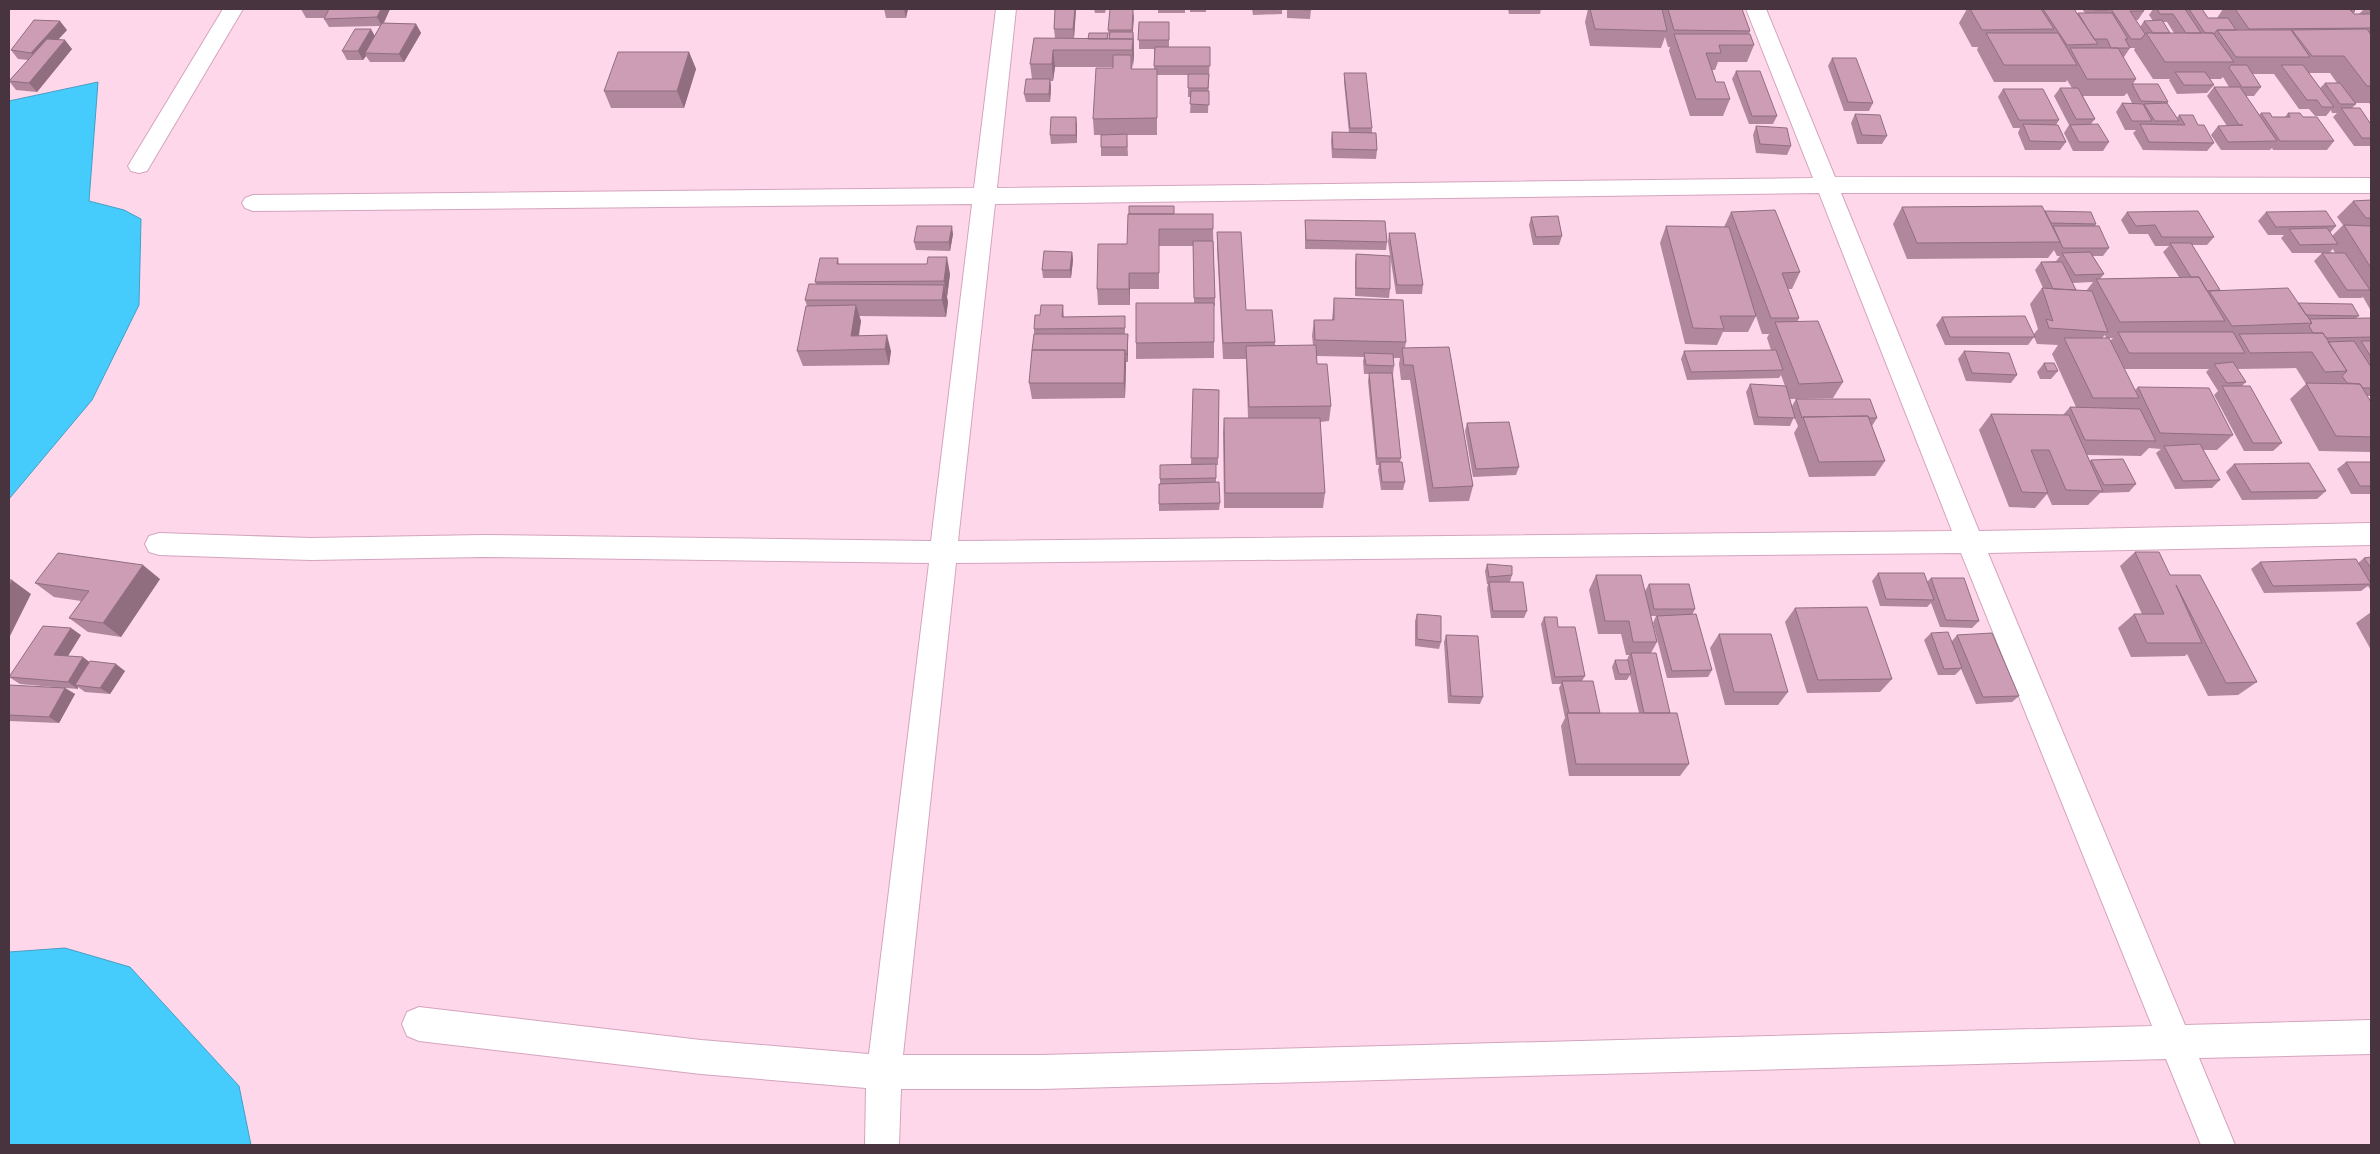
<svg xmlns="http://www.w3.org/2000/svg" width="2380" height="1154" viewBox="0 0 2380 1154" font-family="Inter,sans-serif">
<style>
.water{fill:#46ccfc;stroke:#469ec3}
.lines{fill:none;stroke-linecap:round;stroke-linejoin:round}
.street-casing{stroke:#d4a4be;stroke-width:2}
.street{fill:#fff;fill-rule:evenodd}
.wall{fill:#b0879d;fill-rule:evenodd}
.shaded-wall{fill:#906e7f}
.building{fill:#cd9db6;stroke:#906e7f}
</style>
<rect width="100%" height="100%" fill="#ffd7eb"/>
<path class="water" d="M98,82L89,201L124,210L141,219L139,305L92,400L9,499V101Z
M65,948L130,967L239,1086L251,1145H9V952Z"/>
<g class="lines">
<g class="street-casing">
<path id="street" d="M223,9H243L147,171L139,173L131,171L128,166Z
M996,9H1016L997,188L1813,178L1746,9H1766L1835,177L2371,178V193H1841L1979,531L2371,523V545L1988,553L2185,1025L2371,1020V1054L2199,1058L2235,1145H2201L2166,1059L1041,1089H901L899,1145H865L866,1088L701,1074L419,1041L407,1036L402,1024L407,1012L419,1007L701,1040L869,1054L929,563L483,557L311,560L159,555L149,552L145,544L149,536L159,533L311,538L483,535L931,541L972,204L253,211L245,208L242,203L245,198L253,195L974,188ZM1819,193L1952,531L958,541L995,204ZM1961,553L2152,1026L1041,1055H903L956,563Z"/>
</g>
<use href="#street" class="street"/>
</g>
<path class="wall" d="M301,9H390L384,23L416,24L421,33L404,62H370L366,56L363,60H347L342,51L375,35L380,26L329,27L324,19V18H306Z
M884,9H908L906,18H886Z
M1055,9H1076L1074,38H1055L1054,29Z
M1094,9H1106L1105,13H1095Z
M1158,9H1185V13H1158Z
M1190,9H1206V12H1190Z
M1252,9H1282V14L1253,15Z
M1287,9H1311L1310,19L1287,18Z
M1508,9H1541L1540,14H1509Z
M1588,9H1742L1750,31L1749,34L1754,45L1747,62H1718L1715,70H1712L1716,82L1730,99L1723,116H1690L1669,51L1670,47H1668L1665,37L1661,48L1590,46L1585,22Z
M1967,9H2074L2078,14V13H2085L2082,9H2143L2144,11L2138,20H2135L2140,27L2144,21H2153L2149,15L2153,9H2202L2208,18H2217L2223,9H2353L2355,11L2354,14H2359L2364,9H2371V106L2369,103H2355L2356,104L2352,108L2371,123V146H2354L2333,117L2337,113H2332L2331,110L2326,116H2315L2309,109H2299L2274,74H2252L2261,87L2254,96H2246L2259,115L2261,113L2272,117H2285L2288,113L2303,117L2334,141L2327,150H2273L2272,148L2270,150H2221L2211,135L2218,126H2227L2207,96L2214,87H2229L2223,77L2221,79H2210L2214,85L2207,93L2177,94L2169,80L2170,79H2153L2134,50L2135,48H2130L2124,57H2123L2136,79L2133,84L2168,102L2167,103L2177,118L2179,115L2198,125L2214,143L2207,151L2143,150L2133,133L2136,130H2125L2116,112L2122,103H2132L2127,93L2124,96H2083L2095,119L2091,124L2109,142L2103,151H2073L2064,133L2069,125L2054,96L2060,88H2072L2067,80L2066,82H1994L1977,50L1978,47H1972L1959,23ZM2163,22H2167L2174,33H2170ZM2309,73H2330L2337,83H2325L2320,88Z
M1134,15L1133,32L1134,41V56L1132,69H1154V49H1139V22H1169V47H1210L1208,113H1190L1191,97H1188V75H1157V135H1127L1128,156H1101V135H1094L1093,119L1113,67H1055L1053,81H1050L1051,87L1050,102H1026L1024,94L1032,79L1030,64L1034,38L1088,39L1108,33V39L1109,38L1108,30Z
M67,30L58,40L72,49L37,92L16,90L9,81L28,60L18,59L11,50Z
M689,52L696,69L684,108H611L604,91Z
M1832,58L1873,103L1869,111H1844L1828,66Z
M1736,71L1777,116L1773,124H1749L1732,79Z
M1344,73L1372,128V133L1377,150L1376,159L1332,158L1331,141L1332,132L1349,133L1344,82Z
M2003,89L2059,120L2056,125L2066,142L2060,150H2025L2018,133L2020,128H2013L1998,97Z
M1855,114L1887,136L1882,144H1857L1851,123Z
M1076,117L1077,143L1051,144L1050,135Z
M1756,126L1791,146L1787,155L1756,153L1753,135Z
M2371,200V311L2363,297L2361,298H2339L2314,261L2322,253H2292L2281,238L2284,235H2268L2258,221L2266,212L2336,226L2330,233L2332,236L2343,225L2337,217L2353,201ZM2333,249L2335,253L2330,252Z
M1902,207L2045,211L2096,224L2095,226L2109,248L2103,256H2093L2104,274L2100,279L2179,277L2163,252L2169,246H2155L2148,234H2129L2121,220L2127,212L2214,237L2207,245H2192L2220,290L2298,303L2359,316L2356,318H2371V396H2367L2371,437V452L2319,451L2290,399L2306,384L2296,368L2237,369L2246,382L2242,386L2282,443L2273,451H2244L2214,395L2218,391L2206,372L2209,369H2124L2135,390L2138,387L2233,435L2217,450H2203L2220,480L2212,488L2175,489L2156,453L2161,449L2149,448L2141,456L2087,455L2090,461L2091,460L2136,484L2129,492L2100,493L2088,505H2052L2047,494L2035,508L2009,507L1979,430L1991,414L2063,415L2070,407H2076L2052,354L2058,345L2037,344L2034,337L2028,345H1945L1936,325L1942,317L2033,335L2038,329L2030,304L2042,288H2043L2035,270L2041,262L2056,261L2060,256H2057L2054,250L2048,258L1907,259L1893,224ZM2093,282L2086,291L2076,290L2072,283ZM2105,335L2106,338H2113L2110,341L2102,338Z
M1731,212L1800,272L1792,289H1788L1799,318L1797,322L1843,382L1833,398L1790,399L1792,406L1796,399L1877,418L1872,426L1885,461L1875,476L1809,477L1794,433L1798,426L1794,417L1790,426L1754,425L1746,392L1750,384L1785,386L1781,375L1779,378L1687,380L1681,359L1684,351L1771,350L1767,338L1769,334H1762L1756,316L1748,332H1723L1717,345L1685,344L1660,243L1666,226L1724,227Z
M1174,214L1213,229L1215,298V306H1214V358L1136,359V343L1194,303L1193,246H1159V289H1130V305H1098L1097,289L1127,244Z
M1531,217L1562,236L1559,245H1533L1529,225Z
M1305,220L1387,242L1386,250L1305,249Z
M1217,232L1246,310L1275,342V346L1313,345L1312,336L1314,320H1332L1334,298L1406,342L1405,348L1449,347L1473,486L1469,501L1429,502L1410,380H1401L1399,364L1400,358H1393L1394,366L1393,374L1401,458L1400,462L1405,482L1403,490H1381L1378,470L1379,465H1376L1368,381L1369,374H1364L1363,361L1364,357L1317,356V364L1331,406L1329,421L1320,422L1325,493L1323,508H1224L1223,433L1224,418H1248L1246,359H1223L1217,249Z
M1389,233L1423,285L1422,294H1396L1388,242Z
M953,234L950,251L916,250L914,242Z
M1072,252L1073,260L1071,278H1043L1042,270Z
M1356,254L1390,289L1389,298L1355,296V262Z
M838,258L839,264L950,274L947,297L948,302L946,317L859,316L861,321L859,336L891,351L889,365L803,366L797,351L807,306L805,300L816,284L815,282Z
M1063,305L1064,317L1125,316V334H1128V362H1126L1125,398L1032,399L1029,383L1034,334V329L1040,315Z
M1964,351L2017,375L2011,383L1966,381L1958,359Z
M2044,363L2058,371L2051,379H2040L2037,372Z
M1193,389L1219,390L1218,465H1216V482L1220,503L1219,510L1159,511V484H1160V465L1191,464Z
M1467,423L1519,467L1516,475L1473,477L1465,431Z
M2346,462H2371V494H2351L2337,469Z
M2234,464L2326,491L2317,499L2242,500L2226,472Z
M2135,552L2170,575L2257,682L2238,695L2208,696L2187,654L2185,656L2131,657L2118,628L2134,614H2142L2120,566Z
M2371,557V591L2368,586L2361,591L2264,593L2251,569L2260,562L2358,563L2364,558Z
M1487,564L1512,575L1510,582L1527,611L1524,618H1491L1487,589L1488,584H1487L1485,571Z
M1878,573L1927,582L1931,578L1979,621L1972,628L1940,627L1931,603L1927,607L1880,606L1872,581Z
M1596,575L1645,591L1649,584L1695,609L1692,615L1712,670L1708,677L1667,678L1653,623L1656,616H1651L1657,642L1651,653L1670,713L1689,764L1680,776H1569L1561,726L1565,718L1559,688L1561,684H1552L1541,624L1544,617L1558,627L1585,676L1582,681L1600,713H1639L1630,675L1627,680H1615L1612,667L1615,660H1627L1629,655H1626L1621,634H1598L1589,590Z
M160,579L121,637L88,632L69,618L81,601L54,597L35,583Z
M1795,608L1892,679L1880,692L1807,693L1785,622Z
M2371,612V650L2356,623Z
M1417,614L1441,642L1439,649L1415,646V621Z
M1931,633L1952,641L1957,635L2019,696L2012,702L1976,704L1961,669L1955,675H1938L1924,640Z
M1719,634L1788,692L1778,705H1725L1710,648Z
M81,635L68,656L89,662L125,671L110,694L85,692L78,687V689L65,688L75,694L59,723L9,721V685L65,688L20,684L9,677Z
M1446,635L1483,697L1480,704L1448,703L1444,642Z"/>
<path class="shaded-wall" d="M381,9H390L382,26L377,17Z
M904,9H908L906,18Z
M1075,9H1076L1074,38L1073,29Z
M1134,9V15L1132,39V30Z
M60,21L67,30L38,61L31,53Z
M416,24L421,33L404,62L399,54Z
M371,29L376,38L365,53L366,56L363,60L358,51Z
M1133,32L1134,56L1133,67L1132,50Z
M65,40L72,49L37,92L29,83Z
M1053,50L1055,67L1053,81L1052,64Z
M689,52L696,69L684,108L677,91Z
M1050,79L1051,87L1050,102L1049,94Z
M1076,117L1077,125V143L1076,135Z
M952,226L953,234L950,251L949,242Z
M1072,252L1073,260L1071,278L1070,270Z
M947,257L950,274L947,297L944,281Z
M1129,273L1130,289V305L1129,289Z
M944,285L948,302L946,317L942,300Z
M856,305L861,321L856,349L851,336Z
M1128,334V362L1127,354Z
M887,335L891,351L889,365L885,349Z
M1125,350L1126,366L1125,398L1124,383Z
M143,565L160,579L121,637L103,623Z
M12,580L31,594L9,638V586Z
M71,628L81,635L64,662L54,655Z
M83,657L92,664L75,685L78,687V689L68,682Z
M116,664L125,671L110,694L100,688Z
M65,688L75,694L59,723L49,717Z"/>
<path class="building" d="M329,9H381L377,17L324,19Z
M1055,9H1075L1073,29H1054Z
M1110,9H1133L1132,30H1108Z
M1287,9H1311V10Z
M1590,9H1662L1667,31L1595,29Z
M1668,9H1742L1750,31L1674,30Z
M1970,9H2041L2054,29L1982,30Z
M2043,9H2074L2098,44L2067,45Z
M2093,9H2107L2108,10H2095Z
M2111,9H2143L2144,11H2130L2145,34L2141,39H2131Z
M2157,9H2185L2201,33H2186L2173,14H2160Z
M2189,9H2202L2208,18H2228L2236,30H2217L2214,34L2213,33H2205Z
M2235,9H2349L2354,14H2371V28L2249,29Z
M2349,9H2353L2355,11H2352Z
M2078,13H2112L2128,39H2125L2130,48H2111L2107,39H2094Z
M34,20L60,21L31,53L11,50Z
M2162,20L2170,33H2153L2144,21Z
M1139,22H1169V40H1138Z
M382,23L416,24L399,54L365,53Z
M355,29H371L358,51H342Z
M2367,29L2371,35V86H2367L2344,56H2312L2292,30Z
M2217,30H2291L2310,57H2236Z
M1110,32H1133V39H1109Z
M1089,33H1108L1107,39H1088Z
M1986,33H2058L2077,65H2004Z
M2146,33H2213L2234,62H2165Z
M1674,34H1750L1754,45H1719L1721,53H1706L1716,82H1724L1730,99H1696Z
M1034,38L1133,39L1132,50H1053L1052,64H1030Z
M47,39L65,40L29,83L9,81Z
M1155,47H1210V66H1154Z
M2070,48H2118L2136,79H2087Z
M618,52H689L677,91H604Z
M1113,55H1131V69H1157V118L1093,119L1096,68H1113Z
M1832,58H1856L1873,103L1848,102Z
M2231,65H2247L2261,87H2242L2229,68Z
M2281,65H2303L2334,107H2322L2317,100H2307Z
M1736,71H1760L1777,116H1752Z
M2175,72H2205L2214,85H2184Z
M1344,73H1366L1372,128H1350Z
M1188,74H1209L1208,88H1188Z
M1026,79H1050L1049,94H1024Z
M2325,83H2340L2356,104H2340Z
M2132,84H2158L2168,102L2141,101Z
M2214,87H2240L2277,141L2228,142L2218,126L2243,125H2239Z
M2060,88H2078L2095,119H2076Z
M2003,89H2043L2059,120H2019Z
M1191,91H1209V105L1190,104Z
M2122,103L2143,104L2152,121H2132Z
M2167,103L2179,121H2155L2144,104Z
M2341,108H2360L2370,123H2371V138H2362Z
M2261,113H2270L2272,117H2290L2288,113H2300L2303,117H2317L2334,141H2280Z
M1855,114L1880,115L1887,136L1862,135Z
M2179,115H2193L2198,125H2204L2214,143L2149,142L2140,124L2185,125Z
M1051,117H1076V135H1050Z
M2023,124L2058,125L2066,142L2030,141Z
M2098,124L2109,142H2079L2070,125Z
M1756,126L1787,128L1791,146L1760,144Z
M1332,132L1376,133L1377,150L1333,149Z
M1127,134V147H1101V135Z
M2371,200V218H2366L2353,201Z
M1129,206H1174V214H1129Z
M2042,206L2060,242L1917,243L1902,207Z
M1775,210L1800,272L1782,273L1799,318H1771L1731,212Z
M2045,211L2091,212L2096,224L2051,223Z
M2198,211L2214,237H2162L2155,225L2136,226L2127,212Z
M2326,211L2336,226L2276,227L2266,212Z
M1128,214H1213V229H1159V273H1129V289H1097L1098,244H1127Z
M1558,216L1562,236L1536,237L1531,217Z
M1305,220L1385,221L1387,242L1306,240Z
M2344,225L2370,226L2371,227V268Z
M917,226H952L949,242H914Z
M1666,226L1729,227L1756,316H1720L1724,329L1693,328Z
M2053,226H2099L2109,248H2063Z
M2327,228L2338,244L2300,245L2289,229Z
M1217,232H1241L1246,310H1272L1275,342L1223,343Z
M1389,233H1415L1423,285H1397Z
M1193,241H1213L1215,298H1194Z
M2170,243H2191L2220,290L2207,291L2199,277H2191Z
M1044,251L1072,252L1070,270H1042Z
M2090,252L2104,274L2075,275L2062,253Z
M2322,253H2345L2370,290H2347Z
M1356,254L1390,256V289L1356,288Z
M928,257H947L944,281L815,282L820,258H838L837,264H927Z
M2041,262H2062L2076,290L2053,289Z
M2199,277L2225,321L2120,322L2096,279Z
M809,284L944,285L942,300H805Z
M2042,288L2092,291L2108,332L2049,328L2046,319L2053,321Z
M2288,288L2312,323L2232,326L2209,291Z
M1334,298L1403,300L1406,342L1315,340L1314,320H1334Z
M1136,303H1214V342L1136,343Z
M2298,303L2352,304L2359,316L2306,315Z
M856,305L851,336L887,335L885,349L797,351L806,306Z
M1041,305H1063L1062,317L1125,316V328L1034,329L1035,315H1040Z
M2025,316L2035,337H1950L1942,317Z
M2371,318V337L2326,338L2323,333H2313L2309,326L2312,323L2309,319Z
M1818,321L1843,382L1799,384L1775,322Z
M2118,332H2233L2245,353H2129Z
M2323,333L2347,371L2325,372L2312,352L2250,353L2239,334Z
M1034,334H1128L1127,354H1125V350H1032Z
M2064,338H2109L2139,398H2093Z
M2354,341L2371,367V388H2363L2360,384L2347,383L2342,376L2347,371L2328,342Z
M2361,341H2371V357Z
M1316,345L1317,364H1327L1331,406L1249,407L1246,346Z
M1449,347L1473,486L1433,488L1413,365H1404L1402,348Z
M1032,350H1125L1124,383H1029Z
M1776,350L1783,370L1691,372L1684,351Z
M1964,351L2009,353L2017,375L1972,373Z
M1364,353L1393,354L1394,366L1366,365Z
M2233,362L2246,382L2227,383L2214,364Z
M2044,363H2054L2058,371H2047Z
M1369,373H1392L1401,458H1377Z
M2306,383L2360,384L2371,402V437L2336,436Z
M1750,384L1786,386L1795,418L1758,417Z
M2222,386H2250L2282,443H2253Z
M2138,387L2209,388L2233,435L2160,433Z
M1193,389L1219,390L1218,458H1191Z
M1796,399H1870L1877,418H1869L1868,416L1803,417L1802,418Z
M2070,407L2140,409L2156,441L2085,440Z
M1991,414L2069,415L2103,491L2066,490L2049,450H2031L2048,493L2022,492Z
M1868,416L1885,461L1819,462L1803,417Z
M1224,418H1320L1325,493H1225Z
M1509,422L1519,467L1476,469L1467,423Z
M2200,444L2220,480L2183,481L2164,446Z
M2123,459L2136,484L2104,485L2091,460Z
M1380,462H1402L1405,482H1382Z
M2346,462H2371V486H2360Z
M2309,463L2326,491L2251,492L2234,464Z
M1216,464V478L1160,479V465Z
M1219,482L1220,503L1159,504V484Z
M2135,552H2159L2170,575H2200L2257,682L2226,683L2176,585L2202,643H2147L2134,614H2164Z
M58,553L143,565L103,623L69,618L89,591L35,583Z
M2371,557V568L2364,558Z
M2356,559L2371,584L2273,586L2260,562Z
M1487,564L1512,566V575L1489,577Z
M1878,573H1924L1934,600L1886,599Z
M1596,575H1641L1657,642H1633L1629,621H1605Z
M1931,578H1964L1979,621L1946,620Z
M9,580H12L9,586Z
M1489,582H1523L1527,611H1493Z
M1649,584H1689L1695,609H1654Z
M1867,607L1892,679L1818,680L1795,608Z
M1417,614L1441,616V642L1417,639Z
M1696,614L1712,670L1672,671L1657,616Z
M1544,617H1557L1558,627H1575L1585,676L1555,677Z
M43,626L71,628L54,655L83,657L68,682L9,677Z
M1948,632L1962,668L1944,669L1931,633Z
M1992,633L2019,696L1983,697L1957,635Z
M1719,634H1771L1788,692H1734Z
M1446,635L1478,636L1483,697L1451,696Z
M1631,653H1656L1670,713H1644Z
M1615,660H1628L1631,674H1619Z
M90,661L116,664L100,688L75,685Z
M1562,681H1593L1600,713H1569Z
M9,685L65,688L49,717L9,715Z
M1567,713H1677L1689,764H1576Z"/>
<rect width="2380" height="1154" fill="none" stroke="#47343e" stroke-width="20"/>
</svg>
